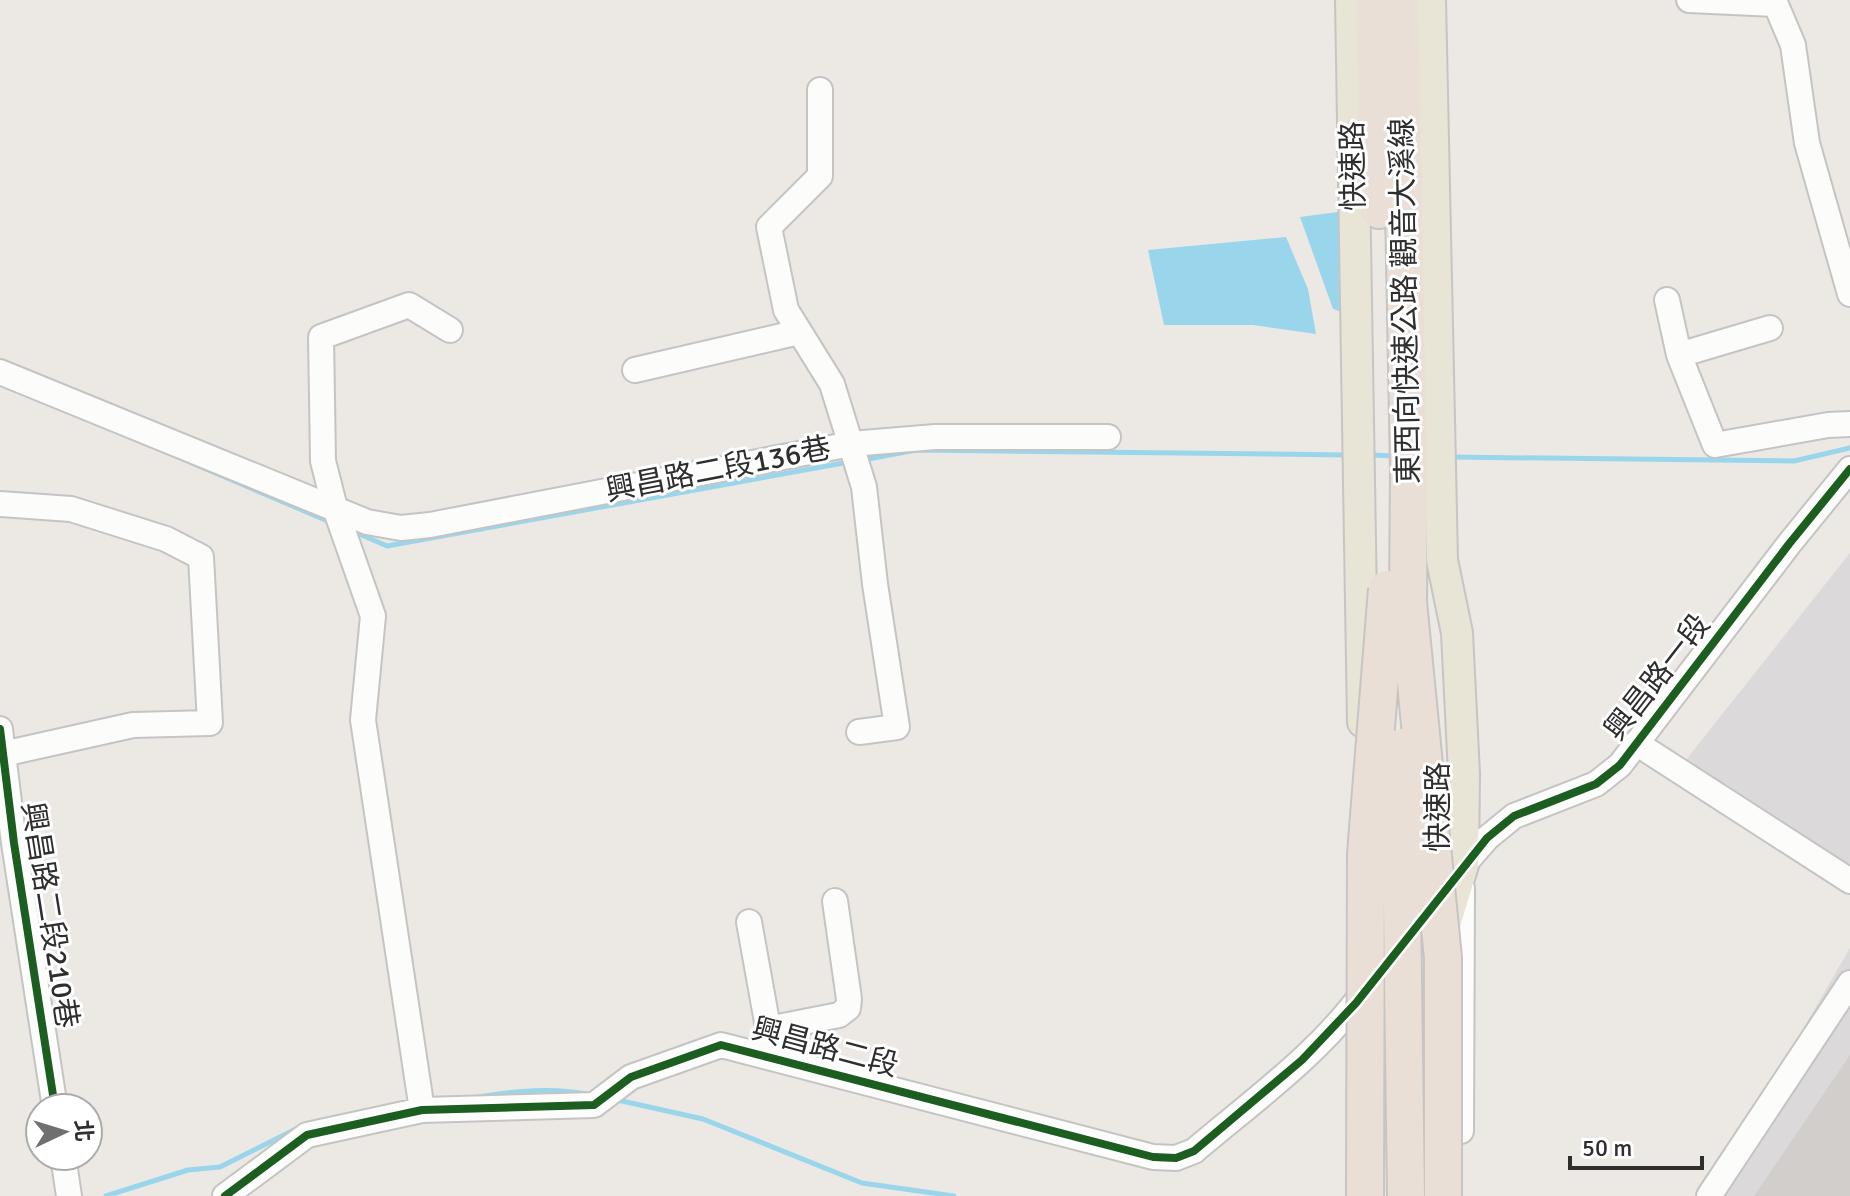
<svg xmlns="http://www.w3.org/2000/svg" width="1850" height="1196" viewBox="0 0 1850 1196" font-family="Signika,'Noto Sans TC',sans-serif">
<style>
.industrial{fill:#dcd9db}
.water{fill:#99d6ec}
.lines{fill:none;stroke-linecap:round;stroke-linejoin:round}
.stream{stroke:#99d6ec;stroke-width:5}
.building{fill:#d1cecb}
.minor-casing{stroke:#c5c4c5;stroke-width:28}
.major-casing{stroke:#c6c5c4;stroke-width:34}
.highway-casing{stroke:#c6c5c4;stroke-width:40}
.minor{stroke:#fcfcfb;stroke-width:24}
.major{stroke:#e8e4d6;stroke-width:30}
.highway{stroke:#eadfd6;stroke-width:36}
.highway-bridge-casing{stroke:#c6c5c4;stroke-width:40;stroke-linecap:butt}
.highway-bridge{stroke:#eadfd6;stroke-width:36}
.cycleway-casing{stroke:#fff;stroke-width:13}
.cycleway{stroke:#1b5e20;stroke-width:8}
.labels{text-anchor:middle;stroke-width:6;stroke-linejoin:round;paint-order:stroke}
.street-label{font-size:30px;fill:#2e2e2e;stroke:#fff}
</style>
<rect width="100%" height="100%" fill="#ece8e4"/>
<path class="industrial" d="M1850,553V887L1685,761Z
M1850,948V1196H1706Z"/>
<path class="water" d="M1345,211L1342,312L1333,309L1300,217Z
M1286,237L1308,289L1316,334L1253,325H1164L1148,250Z"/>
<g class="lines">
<path class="stream" d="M1370,455L1396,456
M1450,457L1794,461L1850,448
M863,460L916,450L1348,455
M192,463L330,522
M350,530L387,546L849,462
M478,1097C515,1091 554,1087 591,1095
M613,1099L703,1119L862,1183L954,1196
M106,1196L188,1170L220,1167L296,1129"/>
</g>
<path class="building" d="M1850,1055V1196H1754Z"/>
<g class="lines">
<g class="minor-casing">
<path id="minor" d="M1689,0L1775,4
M1774,0L1793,45L1807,143L1850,294
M820,90V176L769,227L786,310L832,384L864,487L875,584L897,727L859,732
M1667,300L1679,355L1715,445L1828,425L1850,424
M1679,355L1770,328
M635,370L799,332
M0,372L367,522L401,528L430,525L851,444L935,437H1108
M0,504L71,509L166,539L201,557L210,723L133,725L3,754
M0,729L14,843L55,1108
M1636,743L1850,881
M1459,870L1487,838L1514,816L1596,784L1620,765L1789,544L1850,469
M749,922L767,1022L773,1028
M766,1056L773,1028L839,1015L848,1008L849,999L835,901
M422,1110L363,720L373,616L335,508L323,461L321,337L409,305L450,330
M1461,1131L1462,888
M63,1156L69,1196
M225,1196L307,1135L422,1110L594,1105L631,1077L721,1045L1153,1157L1176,1158L1194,1151C1254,1100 1322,1052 1367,987
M1709,1196L1850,983"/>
</g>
<g class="major-casing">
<path id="major" d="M1351,0L1363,722
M1430,0L1442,560L1457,633L1464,774L1463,865L1443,931"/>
</g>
<g class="highway-casing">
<path id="highway" d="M1374,0L1379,210
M1400,0L1409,470L1408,602"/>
</g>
<use href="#minor" class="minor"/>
<use href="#major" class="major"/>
<use href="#highway" class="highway"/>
<g class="highway-bridge-casing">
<path id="highway-bridge" d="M1408,602L1443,958V1196
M1402,747L1401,835L1406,1196
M1365,1196L1366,854L1387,589"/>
</g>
<use href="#highway-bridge" class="highway-bridge"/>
<g class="cycleway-casing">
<path id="cycleway" d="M0,729L14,843L55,1108
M225,1196L307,1135L422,1110L594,1105L631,1077L721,1045L1153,1157L1176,1158L1194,1151L1302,1060L1356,1003L1487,838L1514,816L1596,784L1620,765L1789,544L1850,469"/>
</g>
<use href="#cycleway" class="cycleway"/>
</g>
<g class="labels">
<g class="street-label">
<text transform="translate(1353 166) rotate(-91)" y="10">快速路</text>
<text transform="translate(1405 301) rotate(-91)" y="10">東西向快速公路 觀音大溪線</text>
<text transform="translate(718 469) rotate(-11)" y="10">興昌路二段136巷</text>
<text transform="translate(1657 677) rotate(-52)" y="10">興昌路一段</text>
<text transform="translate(1438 807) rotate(-90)" y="10">快速路</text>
<text transform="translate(50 915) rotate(81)" y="10">興昌路二段210巷</text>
<text transform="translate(825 1047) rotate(15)" y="10">興昌路二段</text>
</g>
</g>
<g transform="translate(64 1132) rotate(86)"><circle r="38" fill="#ffffff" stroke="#ababab" stroke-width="2"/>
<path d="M0-6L14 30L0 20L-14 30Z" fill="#706f6e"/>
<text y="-12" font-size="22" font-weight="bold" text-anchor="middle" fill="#2e2e2e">北</text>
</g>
<path d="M1570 1156v12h132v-12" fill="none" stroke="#2e2e2e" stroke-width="4"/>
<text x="1582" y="1156" font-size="24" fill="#2e2e2e" stroke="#ffffff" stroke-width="6" paint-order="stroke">50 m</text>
</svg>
